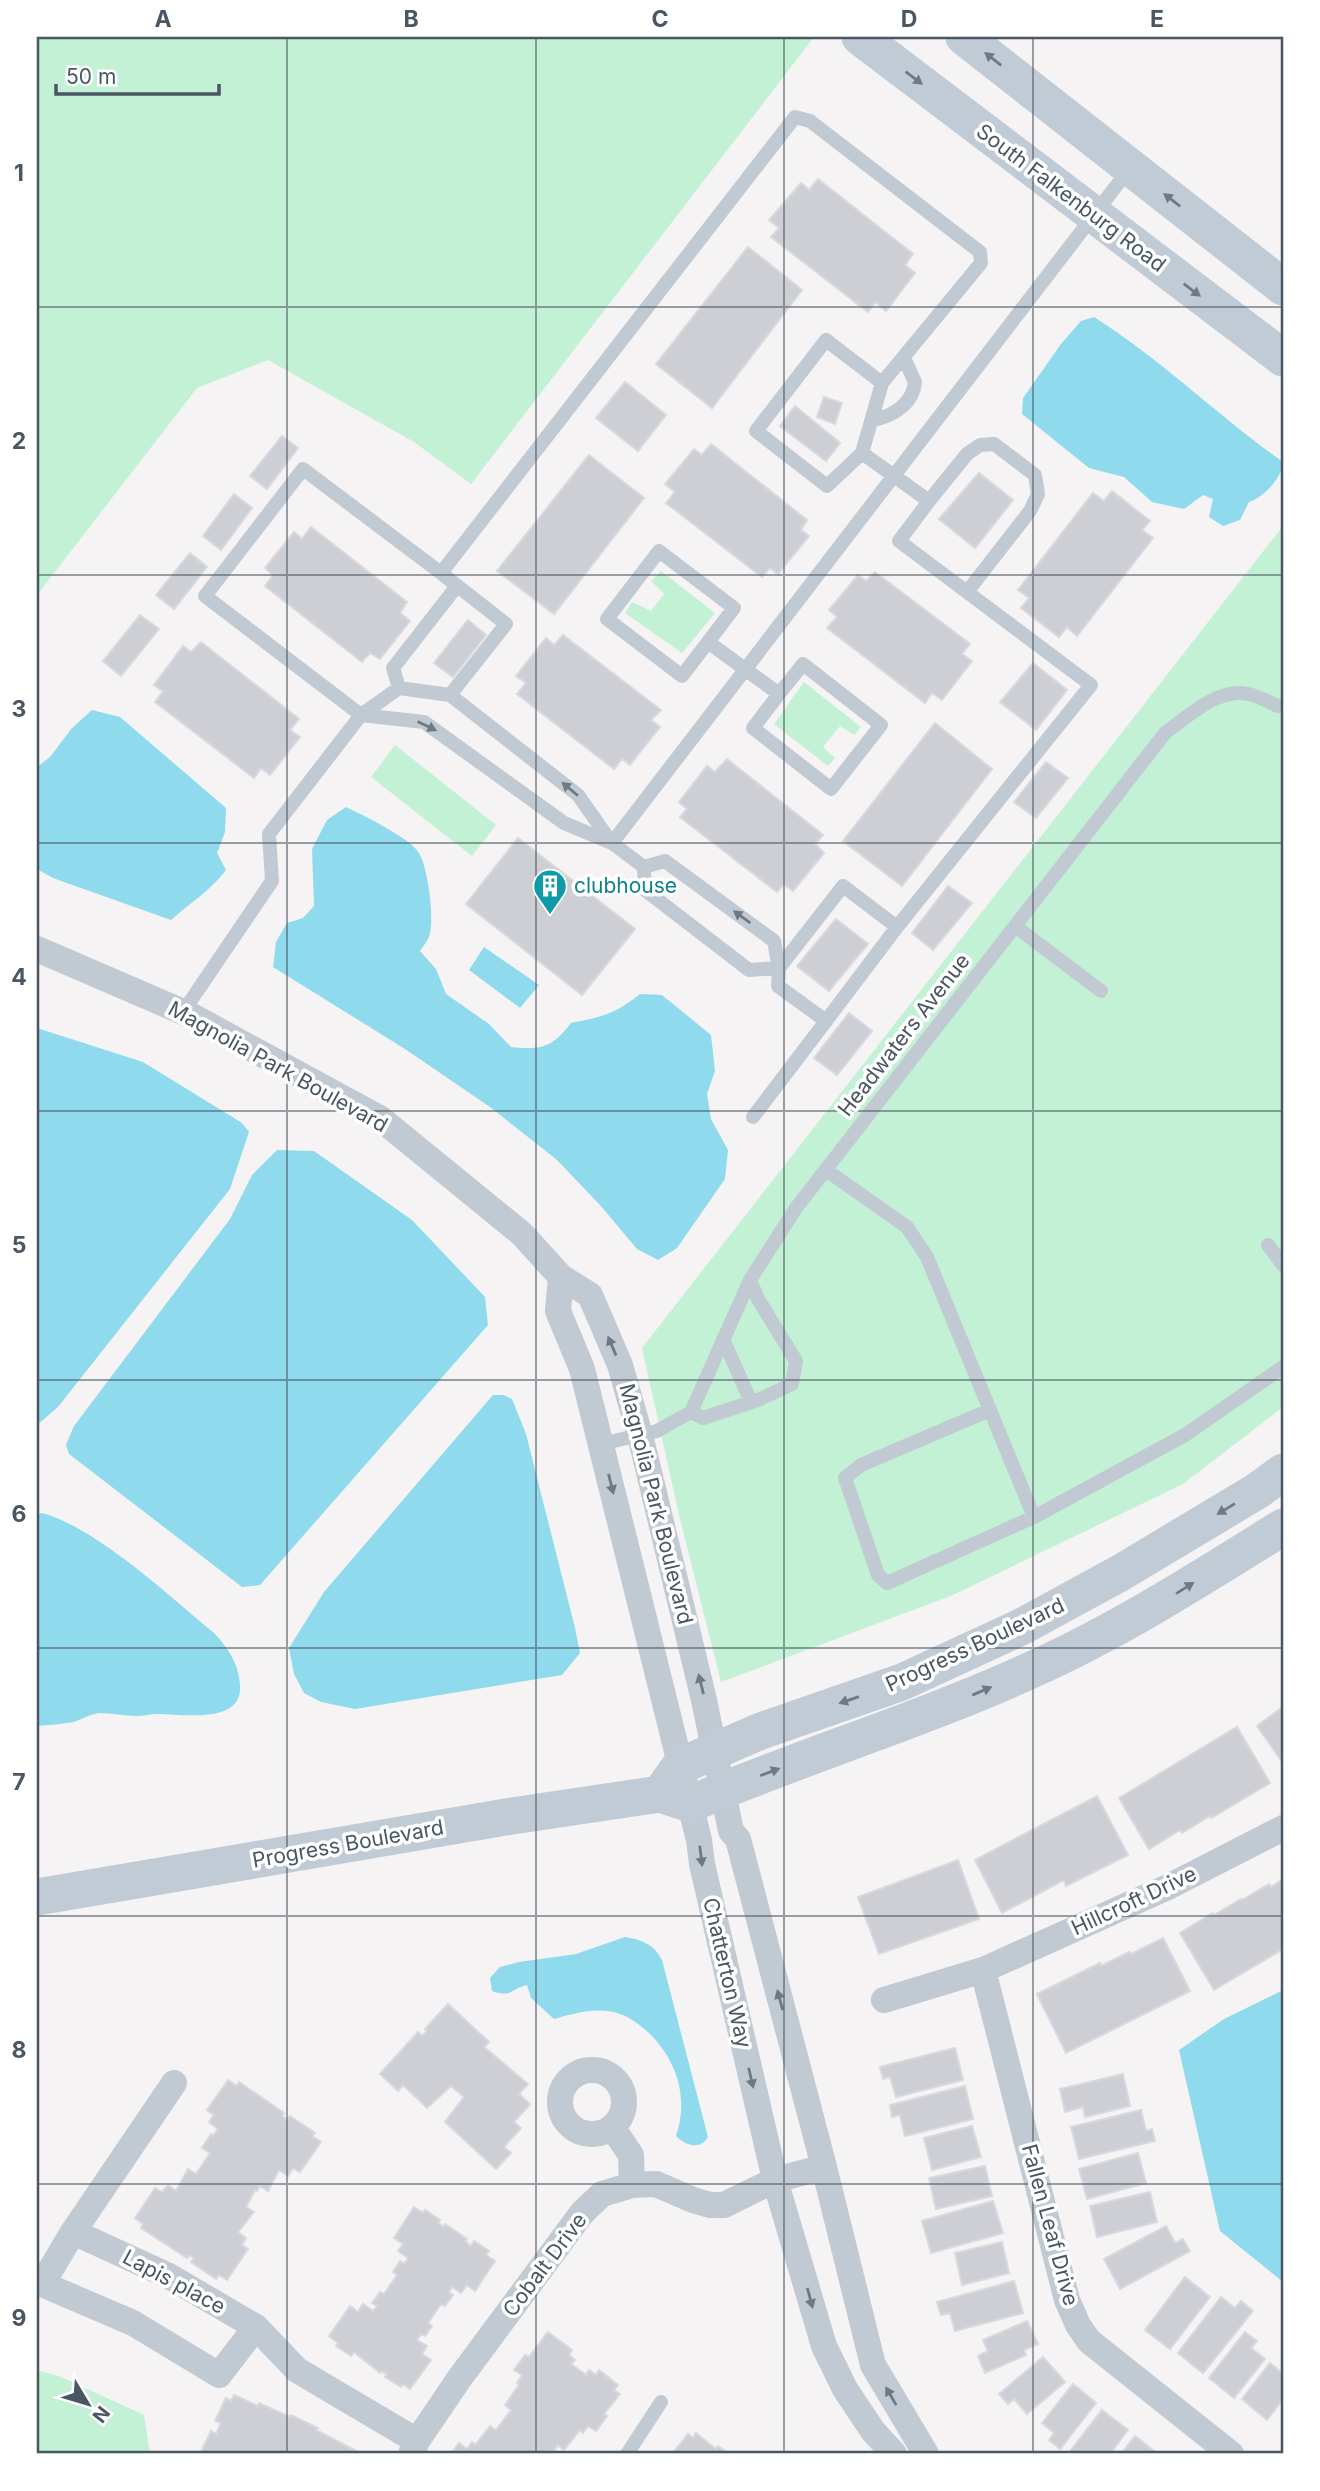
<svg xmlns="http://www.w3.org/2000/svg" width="1320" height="2491" viewBox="0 0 1320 2491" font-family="Inter,sans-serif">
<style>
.green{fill:#c3f1d5}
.water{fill:#90daee}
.building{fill:#cdcfd5;stroke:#d7d9de;stroke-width:2}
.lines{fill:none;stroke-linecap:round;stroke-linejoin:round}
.lane{stroke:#c1cad2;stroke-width:14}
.street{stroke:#c1cad2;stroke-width:26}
.secondary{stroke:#c1cbd6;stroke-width:37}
.oneway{fill:#6e7984}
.oneway2{fill:#6e7983}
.grid{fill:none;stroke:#4a5661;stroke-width:2;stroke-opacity:0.55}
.labels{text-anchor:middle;stroke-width:7;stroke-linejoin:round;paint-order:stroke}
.street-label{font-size:21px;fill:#4a5661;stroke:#fff}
.culture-label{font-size:21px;fill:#0d838f;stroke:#fff;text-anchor:start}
.neatline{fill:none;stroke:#4a5661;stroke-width:2.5}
.grid-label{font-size:23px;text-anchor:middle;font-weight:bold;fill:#4a5661}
</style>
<rect width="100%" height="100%" fill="#f5f3f3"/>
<path class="green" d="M37,37H814L471,484L414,442L268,360L197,388L37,595Z
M1283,526V1407L1183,1484L953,1595L721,1682L679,1515L642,1348Z
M661,571L715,613L682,653L625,613L632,602L651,611L664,594L651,581Z
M804,682L861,727L854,735L840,726L823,747L835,758L828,766L774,724Z
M395,745L496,825L472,856L371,777Z
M37,2370L61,2377L144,2415L150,2454H37Z"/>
<path class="water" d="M1094,317C1162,360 1218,416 1283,462C1283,477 1263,498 1249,502L1240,520L1223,526L1209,517L1213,499L1203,495L1184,509L1152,502L1124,477L1089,468L1022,414L1023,398L1061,344L1081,321Z
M92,710L120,717L226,808L225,832L217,853L226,870C211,890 190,903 171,920L53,878L37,869V767L50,757L72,728Z
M346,807C363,815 410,838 419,853C428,868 434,916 430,933C429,940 423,946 420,951L436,969L446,994L489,1024L511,1047C541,1050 552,1048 571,1023C602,1017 615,1014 640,994L662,995L711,1035L715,1071L707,1094L711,1119L728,1150L725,1179L677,1248L658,1260L637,1249L600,1205L556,1159L490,1107L405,1049L273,967L276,942L287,923L303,918L314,906L312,849L327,820Z
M484,947L539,985L520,1008L469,970Z
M37,1028L143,1062L242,1123L249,1132L230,1189L58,1407L37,1425Z
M277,1150L314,1151L412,1220L485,1297L488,1325L260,1585L242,1587L69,1454L66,1445L74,1426L230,1219L252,1175Z
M493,1395H503L512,1399L526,1434L575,1628L580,1653L562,1675L355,1709L321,1702L304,1693L294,1674L289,1648L324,1592Z
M42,1513C97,1528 169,1596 214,1633C228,1648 238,1662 240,1684C244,1725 183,1714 158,1714C151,1714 144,1716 137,1716C124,1716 112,1713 99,1713C91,1714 82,1719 74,1722C62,1724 49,1725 37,1726V1514Z
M625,1937C642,1940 654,1944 662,1960L708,2137C700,2150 686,2146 676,2136C689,2097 677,2061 649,2033C640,2025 629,2016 617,2013C595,2007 576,2013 554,2019L531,1998L527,1985C510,1989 512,1998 492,1991L490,1978L500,1967L519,1962L576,1954Z
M1283,1990V2282L1220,2231L1179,2050L1224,2019Z"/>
<path class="building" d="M818,179L913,254L905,265L915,273L886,311L875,302L868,312L771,237L779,228L769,220L801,183L809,190Z
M748,247L802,290L712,408L656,364Z
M625,382L666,415L638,451L596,418Z
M824,397L842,403L835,424L817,417Z
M795,406L840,443L826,461L780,426Z
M282,436L298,448L267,489L250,476Z
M711,444L807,520L801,530L809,536L778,574L770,568L762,577L666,503L675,492L665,484L694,449L702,455Z
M589,455L644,498L554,614L497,571Z
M979,473L1013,500L975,548L939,519Z
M1112,491L1150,521L1142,530L1153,538L1077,636L1067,627L1059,637L1021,608L1029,598L1018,590L1093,493L1104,501Z
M234,494L252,508L221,550L203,536Z
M311,527L407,602L400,613L410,621L380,659L370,653L362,662L265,586L273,575L265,568L294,532L302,539Z
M190,553L207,567L174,609L156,595Z
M875,572L970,644L962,654L972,661L942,700L932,693L925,703L827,628L837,617L829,610L858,575L866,581Z
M140,615L159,629L121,676L103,661Z
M468,620L486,635L453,677L434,663Z
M563,635L661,710L651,720L660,727L630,765L622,759L614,769L517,694L526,683L516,676L546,638L554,645Z
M201,642L299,719L290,730L300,737L270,775L261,768L254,778L155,702L163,691L154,685L183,646L191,652Z
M1033,663L1067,690L1036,730L1000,702Z
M935,723L992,769L902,886L843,841Z
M727,759L823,835L815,844L824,853L793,891L784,884L777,892L680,817L687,809L679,802L707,766L715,772Z
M1046,762L1068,778L1036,818L1014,802Z
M518,838L635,929L582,995L466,904Z
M948,886L972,903L933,950L912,933Z
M836,919L868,944L829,991L797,966Z
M849,1013L872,1031L837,1075L814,1058Z
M1283,1707V1763L1257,1726Z
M1237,1727L1270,1783L1211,1818L1210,1816L1182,1833L1180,1830L1149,1849L1119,1798Z
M1097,1796L1128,1855L1066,1886L1064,1880L1002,1913L975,1860Z
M958,1860L979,1919L879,1954L858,1897Z
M1283,1879V1949L1214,1990L1180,1933L1213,1913L1214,1915L1241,1899L1242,1900L1269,1884L1271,1887Z
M1163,1938L1190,1991L1066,2053L1037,1994L1100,1963L1101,1966L1129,1952L1131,1954Z
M448,2004L489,2042L484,2047L528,2084L519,2094L530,2104L514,2122L521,2128L504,2147L511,2153L496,2169L445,2122L464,2097L451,2086L427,2108L403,2085L398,2091L380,2074L418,2032L422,2036L427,2031L425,2029Z
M955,2048L963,2080L896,2097L890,2077L883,2079L880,2067Z
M1123,2074L1130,2106L1085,2117L1083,2107L1065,2112L1060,2089Z
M228,2080L237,2086L239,2082L284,2113L282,2116L287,2120L290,2116L315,2133L312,2136L321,2142L300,2172L293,2168L288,2176L279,2170L268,2191L260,2186L257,2191L255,2190L246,2207L254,2212L238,2232L246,2238L242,2245L248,2249L227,2280L219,2275L216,2279L191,2262L194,2258L189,2255L187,2258L141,2228L143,2224L135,2218L155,2188L162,2192L168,2185L176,2191L188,2169L196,2174L210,2153L202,2148L211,2134L213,2136L218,2129L209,2122L214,2115L207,2110Z
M965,2086L973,2119L905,2136L900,2115L892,2117L890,2105Z
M1141,2110L1146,2131L1152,2129L1155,2141L1079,2159L1071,2127Z
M972,2126L981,2157L932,2170L924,2138Z
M1138,2153L1146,2183L1087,2199L1079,2169Z
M985,2166L992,2196L936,2209L929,2178Z
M1150,2192L1157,2222L1097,2237L1090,2206Z
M993,2201L1003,2233L931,2253L922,2221Z
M414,2207L423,2213L425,2210L440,2220L438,2223L444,2227L445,2224L467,2239L465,2241L471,2246L474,2241L489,2251L486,2255L495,2261L475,2291L467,2285L461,2293L452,2287L449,2292L453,2295L445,2306L441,2304L428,2323L432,2326L425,2336L421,2334L417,2340L427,2346L422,2354L431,2360L410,2389L403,2384L401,2387L385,2377L387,2374L381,2371L380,2373L354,2352L351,2356L336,2346L338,2343L329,2336L350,2306L358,2312L363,2304L373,2311L377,2306L372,2303L380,2292L384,2294L397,2275L393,2272L400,2261L404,2264L408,2258L398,2251L403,2244L394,2238Z
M1166,2226L1175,2243L1183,2239L1190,2251L1120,2289L1104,2259Z
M1002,2242L1009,2273L962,2285L955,2253Z
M1185,2277L1210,2297L1170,2349L1145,2330Z
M1014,2281L1023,2313L955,2331L950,2313L941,2315L937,2302Z
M1221,2297L1235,2308L1241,2301L1253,2311L1203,2373L1178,2353Z
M1027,2321L1038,2344L1024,2350L1026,2355L985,2373L978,2356L988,2351L983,2340Z
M548,2332L572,2350L569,2355L575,2360L571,2364L586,2375L589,2370L596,2375L599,2370L618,2385L614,2390L620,2394L604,2414L607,2416L596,2431L588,2426L583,2433L580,2430L564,2450L558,2445L552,2454H451L459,2443L467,2449L472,2442L475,2445L490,2426L496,2430L511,2410L505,2405L519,2385L517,2383L522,2375L514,2370L525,2355L529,2357Z
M1245,2332L1257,2341L1251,2348L1265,2359L1234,2398L1209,2378Z
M1043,2357L1065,2382L1027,2414L1014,2399L1008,2404L999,2394Z
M1270,2363L1283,2374V2399L1267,2420L1242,2399Z
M1073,2384L1096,2403L1060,2449L1049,2440L1054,2433L1042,2423Z
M234,2395L258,2406L259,2403L290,2417L291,2415L318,2428L316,2430L362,2454H200L211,2431L216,2434L221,2423L215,2421L226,2398L231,2401Z
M1102,2410L1128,2430L1110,2454H1068Z
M696,2433L716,2449L718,2446L729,2454L673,2453L688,2434L693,2438Z
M1135,2436L1158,2454H1121Z"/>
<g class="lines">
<path class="lane" d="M872,420C892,417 913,404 915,382L904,358
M862,453L827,486L756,431L826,340L882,383
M929,501L899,541L967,592
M441,573L506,624L450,695
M708,642L682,676L607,619L659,551L734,608L708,642L779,694L803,664L881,725L831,789L753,728L779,694
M399,688L393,668L457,586
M612,843L1130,168
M644,867L665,861L774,941L779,968L778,986L826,1021L897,927L1091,685L967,592L1030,511L1038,494L1035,475L994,444L980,445L967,454L929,501L862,453L882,383L981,263L980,252L810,121L795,117L441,573L303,469L205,596L361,715L424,722L564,823L612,843L644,867L645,890L749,970L779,968L843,886L897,927
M1015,926L1101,991
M183,1012L272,881L269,834L361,715L399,688L450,695L578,795L611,842
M753,1117L826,1021
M826,1170L907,1227L927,1257L1034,1517
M1268,1245L1283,1265
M723,1339L751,1402
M990,1410L861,1465L845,1478L878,1575L887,1583L1034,1517L1185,1435L1283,1367
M691,1412L703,1418L758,1400L792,1384L796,1361L758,1299L750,1280
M601,1444L657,1431L691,1412L750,1280L796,1208L1165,733C1187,717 1219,687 1248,694C1258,696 1269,702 1278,706L1283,705
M627,2454L661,2402"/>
<path class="street" d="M37,949L190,1015L381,1119L522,1234L561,1277L590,1295L620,1365L640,1435L704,1700L731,1831L738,1839L824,2167L873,2365L926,2454
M561,1277L558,1311L582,1369L699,1840L702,1864L775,2180L824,2346L845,2389L873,2431L894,2454
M983,1970L1067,2300L1078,2325L1089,2341L1231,2454
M884,2000L983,1970L1168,1887L1283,1828
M560 2102a32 32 0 1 1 64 0a32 32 0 1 1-64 0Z
M174,2083L73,2232L167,2275L256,2327L297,2370L417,2441
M612,2127L631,2155L632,2185
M73,2232L42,2284L133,2323L219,2375L256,2327
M411,2454L417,2441L459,2379L582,2213L602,2194L632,2185L656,2184L693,2200L710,2205H724L775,2180L824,2167"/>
<path class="secondary" d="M860,37L1283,358
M964,37L1283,287
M660,1794L680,1766L761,1731L902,1682L1021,1627L1122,1572L1257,1491L1283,1472
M37,1897L512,1816L660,1794L690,1804C805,1755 926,1719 1040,1666C1125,1627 1204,1576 1283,1527"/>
</g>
<defs><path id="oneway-solid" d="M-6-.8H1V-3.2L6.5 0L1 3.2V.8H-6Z" transform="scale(1.75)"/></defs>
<g class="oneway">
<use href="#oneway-solid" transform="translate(993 59) rotate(-142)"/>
<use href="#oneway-solid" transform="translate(914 78) rotate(37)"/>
<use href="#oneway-solid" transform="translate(1172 200) rotate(-142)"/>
<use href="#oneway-solid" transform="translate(1192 290) rotate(37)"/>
<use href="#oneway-solid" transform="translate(1226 1509) rotate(149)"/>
<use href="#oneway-solid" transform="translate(1185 1588) rotate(-32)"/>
<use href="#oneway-solid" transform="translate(982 1691) rotate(-23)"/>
<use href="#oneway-solid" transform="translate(849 1700) rotate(161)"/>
<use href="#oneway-solid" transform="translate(770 1772) rotate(-21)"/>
</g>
<g class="oneway2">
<use href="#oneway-solid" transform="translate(427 726) rotate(26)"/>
<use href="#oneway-solid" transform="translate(570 789) rotate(-140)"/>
<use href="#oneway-solid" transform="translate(742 917) rotate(-144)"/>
<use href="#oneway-solid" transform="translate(612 1346) rotate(-113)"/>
<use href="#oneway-solid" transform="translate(611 1484) rotate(76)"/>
<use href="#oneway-solid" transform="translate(701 1684) rotate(-104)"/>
<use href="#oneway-solid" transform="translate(701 1856) rotate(83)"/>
<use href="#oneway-solid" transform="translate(780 2000) rotate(-105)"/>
<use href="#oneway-solid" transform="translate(751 2078) rotate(77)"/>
<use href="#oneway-solid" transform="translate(810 2298) rotate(75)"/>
<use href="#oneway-solid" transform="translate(891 2396) rotate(-120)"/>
</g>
<path class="grid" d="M287,37V2454M536,37V2454M784,37V2454M1033,37V2454M37,307H1283M37,575H1283M37,843H1283M37,1111H1283M37,1380H1283M37,1648H1283M37,1916H1283M37,2184H1283"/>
<defs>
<g id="building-pin" transform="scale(1.75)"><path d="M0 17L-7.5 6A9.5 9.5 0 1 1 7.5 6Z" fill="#0f9aa8" stroke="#fff"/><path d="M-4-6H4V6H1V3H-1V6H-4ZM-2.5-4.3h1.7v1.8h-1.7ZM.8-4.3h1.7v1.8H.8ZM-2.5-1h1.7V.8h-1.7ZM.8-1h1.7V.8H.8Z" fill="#fff"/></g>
</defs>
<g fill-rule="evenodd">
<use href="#building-pin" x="550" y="886"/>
</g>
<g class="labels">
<g class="street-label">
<text transform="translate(1071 198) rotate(37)" y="7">South Falkenburg Road</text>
<text transform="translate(904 1035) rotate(-52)" y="7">Headwaters Avenue</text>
<text transform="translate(278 1067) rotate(29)" y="7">Magnolia Park Boulevard</text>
<text transform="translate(656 1504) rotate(76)" y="7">Magnolia Park Boulevard</text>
<text transform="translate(975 1645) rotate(-25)" y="7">Progress Boulevard</text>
<text transform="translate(348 1844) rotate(-10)" y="7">Progress Boulevard</text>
<text transform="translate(1134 1901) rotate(-25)" y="7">Hillcroft Drive</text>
<text transform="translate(727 1973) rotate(77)" y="7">Chatterton Way</text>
<text transform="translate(1050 2225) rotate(75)" y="7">Fallen Leaf Drive</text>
<text transform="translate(545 2265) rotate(-53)" y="7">Cobalt Drive</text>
<text transform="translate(174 2282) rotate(28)" y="7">Lapis place</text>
</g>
<g class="culture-label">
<text x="574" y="893">clubhouse</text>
</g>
</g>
<rect width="1320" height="2491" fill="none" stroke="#ffffff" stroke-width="77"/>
<g transform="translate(88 2404) rotate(128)" stroke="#ffffff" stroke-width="5" paint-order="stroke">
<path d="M0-5L12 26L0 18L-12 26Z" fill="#4a5661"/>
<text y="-10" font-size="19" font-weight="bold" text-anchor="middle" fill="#4a5661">N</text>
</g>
<path d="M56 84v10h163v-10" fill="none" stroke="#4a5661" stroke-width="3.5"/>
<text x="66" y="84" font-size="21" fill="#4a5661" stroke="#ffffff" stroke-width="5" paint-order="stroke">50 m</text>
<rect x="38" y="38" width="1244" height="2414" class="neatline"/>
<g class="grid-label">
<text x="163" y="27">A</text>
<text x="411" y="27">B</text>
<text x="660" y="27">C</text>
<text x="909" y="27">D</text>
<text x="1157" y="27">E</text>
<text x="19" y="181">1</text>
<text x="19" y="449">2</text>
<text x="19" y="717">3</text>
<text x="19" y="985">4</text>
<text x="19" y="1253">5</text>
<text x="19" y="1522">6</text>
<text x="19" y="1790">7</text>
<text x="19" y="2058">8</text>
<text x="19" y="2326">9</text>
</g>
</svg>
